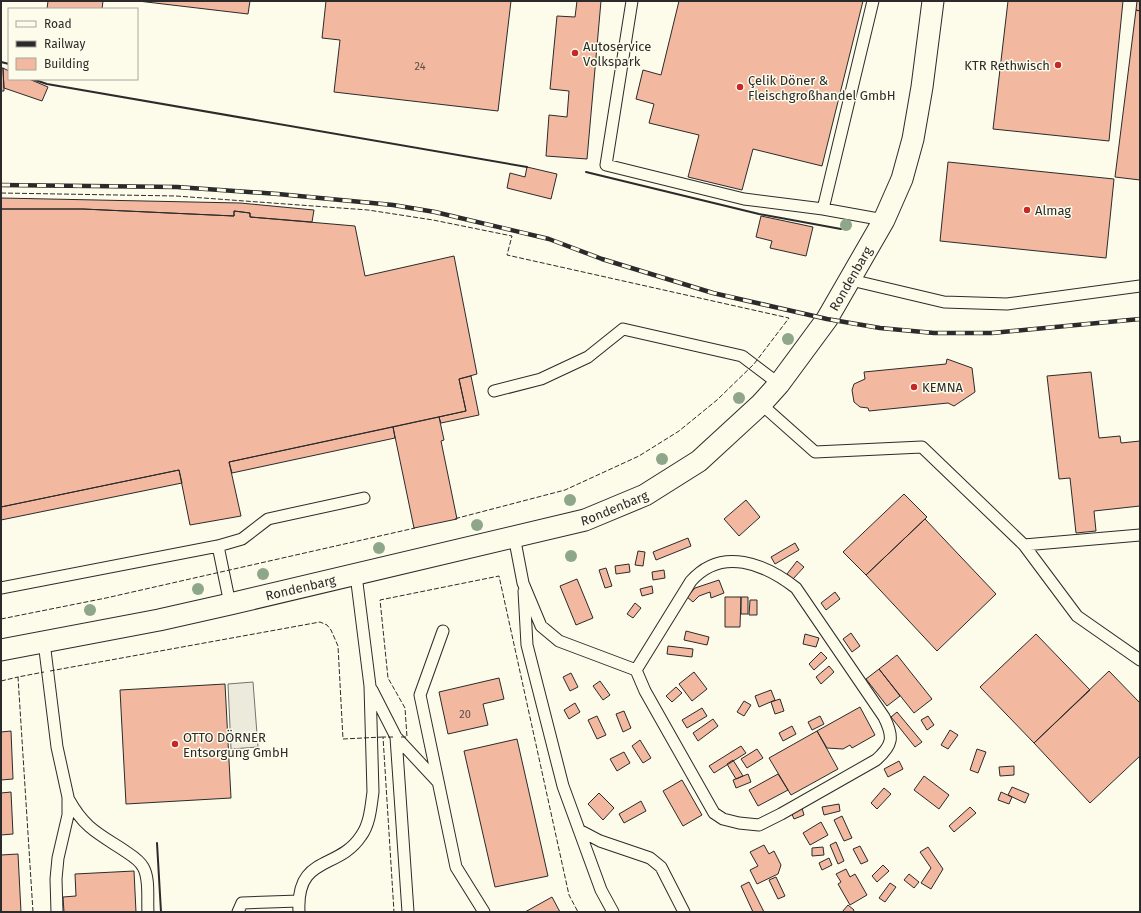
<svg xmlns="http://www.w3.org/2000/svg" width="1141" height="913" viewBox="0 0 1141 913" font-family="'Fira Sans',sans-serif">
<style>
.parking{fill:#eceadb;stroke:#74746e}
.building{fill:#f2b8a0;stroke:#2b2b2b}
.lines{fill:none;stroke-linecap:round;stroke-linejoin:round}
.lane-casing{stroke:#2b2b2b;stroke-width:13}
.street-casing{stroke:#2b2b2b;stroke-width:23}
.lane{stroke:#fdfbea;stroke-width:11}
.street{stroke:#fdfbea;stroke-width:21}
.rail-casing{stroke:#2b2b2b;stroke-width:4.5}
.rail{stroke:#fdfbea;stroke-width:3;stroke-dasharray:9;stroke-linecap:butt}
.fence{stroke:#2b2b2b;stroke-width:1;stroke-dasharray:5 2;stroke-linecap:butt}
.wall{stroke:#2b2b2b;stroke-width:2}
.tree{fill:#8ea78a}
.poi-dot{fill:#c62828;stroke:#fdfbea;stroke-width:1.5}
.labels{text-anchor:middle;stroke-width:3;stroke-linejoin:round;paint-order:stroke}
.number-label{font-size:11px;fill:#5d4e48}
.poi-label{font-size:13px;fill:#2b2b2b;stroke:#fdfbea;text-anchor:start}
.street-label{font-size:13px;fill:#2b2b2b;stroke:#fdfbea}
</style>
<rect width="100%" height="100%" fill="#fdfbea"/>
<path class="parking" d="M253,682L258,747L231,749L228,684Z"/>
<path class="building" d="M48,1H103L102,9H47Z
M138,1H250L248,14Z
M326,1H511L498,111L334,92L340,40L322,38Z
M577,1H601L587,159L546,156L549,115L567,117L569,91L550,89L557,16L575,17Z
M679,1H863L822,166L753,149L742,190L688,177L699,135L649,123L654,104L636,99L643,70L661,75Z
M1008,1H1123L1109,141L993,129Z
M1137,1H1140V11L1136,10Z
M1136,10L1140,11V180L1115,177Z
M1,68H3L4,91H1Z
M3,68L9,71V79H29L48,87L42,101L4,88Z
M948,162L1114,179L1106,258L940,241Z
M527,167L557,174L551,199L507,188L510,173L525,177Z
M1,198L240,203L314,210L312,222L250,217V213L234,211V216L83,209H1Z
M1,209H83L234,216V211L250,213V217L355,226L365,276L454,256L477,374L459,379L466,411L229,462L241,516L190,525L179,470L1,507Z
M761,216L813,227L806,256L770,248L772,241L756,237Z
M947,359L972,368L975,392L954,406L948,403L869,411L868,408L860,407L854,402L852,390L854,384L865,379L864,372L946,364Z
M1091,372L1099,438L1120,436L1121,443L1140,441V506L1094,511L1096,531L1076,533L1070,478L1059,479L1047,376Z
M471,376L479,415L441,423L439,417L466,411L459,379Z
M439,417L444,440L441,441L457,519L414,528L393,427Z
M393,427L395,438L232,473L229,462Z
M179,470L182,483L1,520V507Z
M904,494L927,517L866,575L843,552Z
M746,500L760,517L739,536L724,519Z
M925,519L996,594L937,651L866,575Z
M688,538L691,546L656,560L653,552Z
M795,543L799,550L775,564L771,557Z
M638,551L645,552L643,566L635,565Z
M797,561L804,567L793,579L787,574Z
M629,564L630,572L616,574L615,566Z
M606,568L612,586L605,588L599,570Z
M664,570L665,578L653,580L652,572Z
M577,579L593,618L576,625L560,586Z
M719,580L724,593L711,598L710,592L699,596L693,602L687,597L695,588Z
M652,586L653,593L642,596L640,589Z
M835,592L840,599L826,610L821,603Z
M725,597H741L740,627H725Z
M741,597H748V614H741Z
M750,600H757V615H749Z
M635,603L641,608L633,618L627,614Z
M686,631L709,637L707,645L684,640Z
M851,633L860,646L852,652L843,639Z
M805,634L819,638L816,647L803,644Z
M1036,634L1090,690L1034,743L980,687Z
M668,646L693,649L692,657L667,654Z
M821,652L827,658L814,670L809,664Z
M897,655L932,699L914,713L879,669Z
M829,666L834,672L821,684L816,677Z
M879,669L900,696L887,706L866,679Z
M1109,671L1140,703V756L1090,803L1034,743Z
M694,672L707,689L692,701L679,684Z
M571,673L578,687L570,691L563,677Z
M499,678L504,699L483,704L488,725L448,734L439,692Z
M600,681L610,695L603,700L593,686Z
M225,684L231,798L126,804L120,690Z
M676,687L682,693L672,702L666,696Z
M771,690L775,700L759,707L755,696Z
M780,699L784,711L775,714L771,702Z
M744,701L751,705L744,716L737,712Z
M575,703L580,712L569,719L564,710Z
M860,707L875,735L852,748L850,745L843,749L827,748L817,731Z
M702,708L707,716L687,728L682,720Z
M624,711L631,728L623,732L616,714Z
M897,712L922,742L915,747L891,717Z
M597,716L606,735L597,739L588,720Z
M820,716L824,724L812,730L808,722Z
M928,716L934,725L927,730L921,720Z
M713,719L718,726L698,741L693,733Z
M792,726L796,734L783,741L779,733Z
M950,730L958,735L948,749L941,745Z
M11,731L13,779L1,780V732Z
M817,731L838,769L791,795L769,758Z
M517,739L548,876L495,887L464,751Z
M640,740L651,758L643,763L632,746Z
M741,746L746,753L714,773L709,766Z
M757,749L763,758L747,768L741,759Z
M977,749L986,752L978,773L970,770Z
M624,752L630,763L617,771L610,759Z
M733,760L743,776L736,779L727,764Z
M899,761L903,769L888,777L884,769Z
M1014,766V775L1000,776L999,767Z
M748,774L751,782L736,788L733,780Z
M778,774L788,790L758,806L749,790Z
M924,776L949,795L939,809L914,790Z
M682,780L702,815L683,826L663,791Z
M1012,787L1029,794L1025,803L1008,795Z
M884,788L891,794L877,809L871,803Z
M11,792L13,834L1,835V793Z
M1001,792L1012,797L1009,804L998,800Z
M599,793L614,808L603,820L588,804Z
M641,801L646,811L624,823L619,814Z
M839,804L840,811L824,815L822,807Z
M970,807L976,813L954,832L949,826Z
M802,808L804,815L794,819L791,812Z
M842,816L852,838L844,841L834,820Z
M821,822L828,835L810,845L803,833Z
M836,842L844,861L838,864L830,845Z
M764,845L769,854L774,851L781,865L778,874L757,884L750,870L758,866L750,852Z
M860,846L868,861L861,864L853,849Z
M823,847L824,855L812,856V848Z
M928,847L943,869L931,889L921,883L931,868L920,852Z
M18,854L21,912H1V855Z
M829,858L832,865L822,870L819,863Z
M883,865L889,871L877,882L872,876Z
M846,869L850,877L855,874L867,895L850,905L838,884L841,882L836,874Z
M134,871L136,912H64L63,897L76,896L75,874Z
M909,874L919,882L914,888L904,880Z
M776,877L785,896L778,899L769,880Z
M749,882L764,912H753L741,886Z
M890,883L896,887L885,902L879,898Z
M552,897L560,912H525Z
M848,905L854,910L853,912H842Z"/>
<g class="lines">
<g class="lane-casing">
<path id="lane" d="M632,1L606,165L744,199L823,209L884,220
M823,209L873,1
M851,280L944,302L1007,304L1140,286
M494,391L541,379L588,357L623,329L742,356L779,384
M761,404L815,452L922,447L1024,545L1140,535
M514,536L523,583L541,626L559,641L636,670L645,691L714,813L723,819L739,823L759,825L781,814L876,760C893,745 894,737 884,717L796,588C765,564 722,546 691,581L636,670
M1024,545L1077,616L1140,660
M218,546L230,604
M1,588L218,546L242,539L268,519L364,498
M524,591L527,645L563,786L601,890L613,912
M443,631L420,695L456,867L484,912
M44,642L57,747L68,797V815L58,858L56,879L57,912
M372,690L396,737L437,781
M396,737L408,912
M69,800C84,827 97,833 122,849C129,854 139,859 143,867C150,878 147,899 148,912
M579,830L600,841L650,858L661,867L684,912
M238,912L242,903L299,901
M299,912C296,854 338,871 361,836C370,824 371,806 373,792L370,686L356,575"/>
</g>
<g class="street-casing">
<g id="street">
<path id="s1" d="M1,650L159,620L230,604L585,520L645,495L699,461L761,404L779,384L827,319L884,220L902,179L913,139L922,87L933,1"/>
</g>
</g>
<use href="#lane" class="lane"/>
<use href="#street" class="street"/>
<g class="rail-casing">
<path id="rail" d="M1,185L177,187L278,194L393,205L435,212L549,239L602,259L713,293L827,319L880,328L934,333H992L1140,319"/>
</g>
<use href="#rail" class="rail"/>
<path class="fence" d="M1,193L176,196L368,210L433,220L512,236L507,255L789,318L754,364L717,400L679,431L639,456L565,490L454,519
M1,619L106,598L415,528
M50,671L320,622L327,625L331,630L338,646L343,739L383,737
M1,681L18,677
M393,737H383L394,912
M401,737H407L405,708L388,678L380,600L499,576L569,895L578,912
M33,912L18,677L44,672"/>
<path class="wall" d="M1,62L9,64
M32,79L47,84L527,167
M586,172L759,214L841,229
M157,843L161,912"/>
</g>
<g class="tree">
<circle cx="846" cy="225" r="6"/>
<circle cx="788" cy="339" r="6"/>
<circle cx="739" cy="398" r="6"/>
<circle cx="662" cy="459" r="6"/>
<circle cx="570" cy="500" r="6"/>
<circle cx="477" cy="525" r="6"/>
<circle cx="379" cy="548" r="6"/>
<circle cx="571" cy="556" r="6"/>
<circle cx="263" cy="574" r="6"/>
<circle cx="198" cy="589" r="6"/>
<circle cx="90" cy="610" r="6"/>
</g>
<g class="poi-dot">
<circle cx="575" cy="53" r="4"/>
<circle cx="1058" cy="65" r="4"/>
<circle cx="740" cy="87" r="4"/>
<circle cx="1027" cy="210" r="4"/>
<circle cx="914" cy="387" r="4"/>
<circle cx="175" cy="744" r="4"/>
</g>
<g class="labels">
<g class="number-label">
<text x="420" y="70">24</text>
<text x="465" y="718">20</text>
</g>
<g class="poi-label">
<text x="583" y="51">Autoservice<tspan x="583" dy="15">Volkspark</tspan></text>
<text x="1050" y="70" text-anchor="end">KTR Rethwisch</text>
<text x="748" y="85">Çelik Döner &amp;<tspan x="748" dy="15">Fleischgroßhandel GmbH</tspan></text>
<text x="1035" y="215">Almag</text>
<text x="922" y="392">KEMNA</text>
<text x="183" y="742">OTTO DÖRNER<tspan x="183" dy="15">Entsorgung GmbH</tspan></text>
</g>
<g class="street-label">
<text dy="5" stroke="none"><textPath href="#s1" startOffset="966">Rondenbarg</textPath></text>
<text dy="5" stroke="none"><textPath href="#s1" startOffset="630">Rondenbarg</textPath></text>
<text dy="5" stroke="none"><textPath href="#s1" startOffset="306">Rondenbarg</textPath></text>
</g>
</g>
<rect width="1141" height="913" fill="none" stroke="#2b2b2b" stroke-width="4"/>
<rect x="8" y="8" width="130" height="72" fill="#fdfbea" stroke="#a9a89e"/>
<rect x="16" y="21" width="20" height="6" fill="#fdfbea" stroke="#a9a89e"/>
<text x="44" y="28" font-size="12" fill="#2b2b2b">Road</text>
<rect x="16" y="41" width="20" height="6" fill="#2b2b2b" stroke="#a9a89e"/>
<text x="44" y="48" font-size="12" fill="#2b2b2b">Railway</text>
<rect x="16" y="58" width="20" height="12" fill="#f2b8a0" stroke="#a9a89e"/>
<text x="44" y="68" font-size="12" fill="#2b2b2b">Building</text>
</svg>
